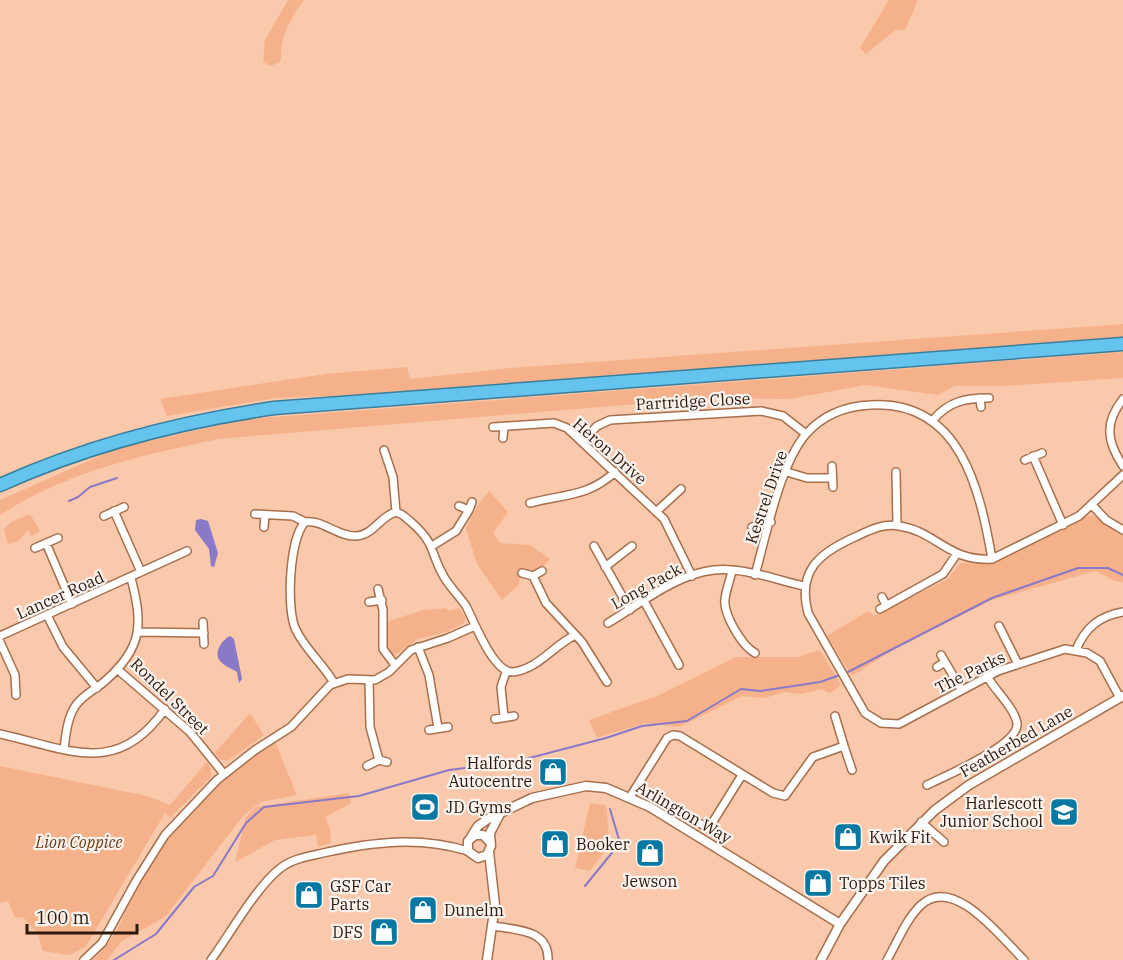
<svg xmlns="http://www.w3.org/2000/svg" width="1123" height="960" viewBox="0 0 1123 960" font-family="'IBM Plex Serif',serif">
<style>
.green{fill:#f5b28a}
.water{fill:#8979c8}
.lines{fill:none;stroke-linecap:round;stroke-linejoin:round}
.stream{stroke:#8979c8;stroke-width:2}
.minor-casing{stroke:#a76f4c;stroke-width:10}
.tertiary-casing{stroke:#a76f4c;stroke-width:11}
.trunk-casing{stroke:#397e9c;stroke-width:15}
.minor{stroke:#fff;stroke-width:7}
.tertiary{stroke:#fff;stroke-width:8}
.trunk{stroke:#64c4ee;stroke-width:12}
.labels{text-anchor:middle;stroke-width:4.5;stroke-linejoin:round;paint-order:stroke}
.street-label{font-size:16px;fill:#2f190a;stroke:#faf4f0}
.poi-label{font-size:16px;fill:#2f190a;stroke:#faf4f0;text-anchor:start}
.park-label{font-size:16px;font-style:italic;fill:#713c16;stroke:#faf4f0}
</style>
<rect width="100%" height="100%" fill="#fac8ab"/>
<path class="green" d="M288,0H304C291,18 279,38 281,61L271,66L263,62L265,40Z
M889,0H918L905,30H895L866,54L860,48Z
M1123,324V337L404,393L276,398L167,416L160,399L325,374L407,367L410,379L511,368Z
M1123,352V378L1005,386H955L938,395L866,385L789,399L709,398L218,439C143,455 65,472 0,515V500L118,448L248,419Z
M489,491L508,512L493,533L500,543L530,545L550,559L542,568L531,572L521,568L519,584L502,600L477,564L466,529L477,506Z
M30,514L40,531L32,536L28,530L18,541L8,544L4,529L11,522Z
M1086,516H1095L1123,535V582L1115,581L1095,571L992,600L896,648L852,676L827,636L868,611L874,616L948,579L960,563L985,564L1012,555Z
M446,608L449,611L459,608L465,617L464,623L446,632L418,639L395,655L386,651V622L423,610Z
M820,650L841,685L830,693L822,689L801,694L784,692L765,698L742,696L679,727L645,723L597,738L589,720L657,696L736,657H798Z
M250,713L264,735L228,761L219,759L215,753Z
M275,742L297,795L261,802L243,816L165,917L122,941L107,960H92C107,949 121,926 126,908C140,884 153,859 169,837C195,801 238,767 275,742Z
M207,762L211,769V777L170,818L165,813L86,946L70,955L43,951L38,934L23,917L15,918L8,901L0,903V766L147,796L170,805Z
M349,793L351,803L325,817L330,829L331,843L318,847L316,835L275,840L235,862L246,817L256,807Z
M590,803L606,805L610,844L590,871L575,868Z"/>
<path class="water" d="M201,519L208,521L218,553L214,567L211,566L209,549L195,530L196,520Z
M230,636L234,639L242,679L239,683L237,672C232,669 223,665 220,661C213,652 223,639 230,636Z"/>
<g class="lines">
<path class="stream" d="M69,501L78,497L90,487L117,478
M846,673L992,598L1078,568H1108L1123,575
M585,886L620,843L610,809
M114,960L156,934L194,887L213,876L246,823L264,807L359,796L449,770L514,762L606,738L642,726L687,721L741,689L760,691L820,682L840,675"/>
<g class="minor-casing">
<path id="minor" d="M980,398L981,407
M1123,399C1104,423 1107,442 1123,466
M933,420C949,401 966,398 989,398
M493,427L554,423L567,428L664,519L692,576
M503,438L504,426
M583,441L597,426L610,420L761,411L783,416L806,434
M384,450L393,477L396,512C403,514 406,518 411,522C437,545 429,551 444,577C450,587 459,596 466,606C474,621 493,673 513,672C538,669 553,646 575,635
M1033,456L1063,525
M1025,460L1042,453
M832,466L833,487
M787,472L807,478H832
M896,472L897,525
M530,503C564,494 588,497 615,472
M459,506L469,510L472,502
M1093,506L1106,520L1123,530
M114,511L141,572
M657,511L681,489
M255,514L293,516L305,522
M104,516L124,507
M264,527L265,515
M757,536L752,527L771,522
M46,543L72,604
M432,546L456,531L469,510
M594,546L630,610
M35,548L58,538
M605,567L632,546
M732,571C730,580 726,590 725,599C723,614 742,646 755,653
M522,573L533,576L542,571
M755,575C766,536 780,464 806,434C823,415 846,406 871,405C960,400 980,489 992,559
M533,576L546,603L582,642L607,682
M378,589L383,610V649L395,665
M882,597L886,605
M644,601L679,665
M369,602L382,600
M880,609L943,574L956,555
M47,615L63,647L97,688
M203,622L204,644
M608,623C640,604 676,574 714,570C743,567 777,580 804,586
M999,626L1018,664
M139,632L204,633
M0,636L187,551
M0,642L15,675L16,695
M418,647L429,675L438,728
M1076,650C1085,628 1099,616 1123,612
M941,655L961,689
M937,667L945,662
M117,669L190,732L224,774
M369,680L370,727L379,760
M334,683C323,664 305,649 296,630C286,611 289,539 305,522C322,519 338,537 356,536C374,535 380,516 396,512
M1120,698L1100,661L1087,653L1065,649L998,671L899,724L881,723L865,713L808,613C797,571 819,553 855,537C870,530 883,523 899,526C936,531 948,562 992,559L1079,516L1123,475
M504,717L501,687L506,672
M495,719L514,716
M429,730L448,727
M0,734C68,749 117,778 165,709
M844,746L852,770
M64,749C66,734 67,718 76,705C84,694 95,690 105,681C143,648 143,624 131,578
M367,766L379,760L387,762
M927,785C945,776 1020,745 1017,723C1014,707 995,691 987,676
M630,797L667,738L673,735L680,736L773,793L785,796L813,757L844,746L835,716
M921,822L944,842
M701,824L717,833
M709,828L742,775
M493,926C516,930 549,929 548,960
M84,960L102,943L136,881L165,835L217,780L255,750L291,727L330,685L348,679L375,680L389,672L411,650L448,638L475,626
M211,960C230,934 254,891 277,871C290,859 306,857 323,853C372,842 419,836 468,851
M887,960C897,943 906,919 921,905C954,874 1002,939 1024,960"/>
</g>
<g class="tertiary-casing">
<path id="tertiary" d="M471,837L478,826L488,819L532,798L586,786L606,788L650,807L840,924
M489,841L483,835H475L468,841V851L478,858L487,855L491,846L490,833L500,814
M487,960L495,905L489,852
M821,960L840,924L884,861L935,810L969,785L1123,696"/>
</g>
<g class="trunk-casing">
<path id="trunk" d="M0,485C88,445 179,422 274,408L1123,344"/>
</g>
<use href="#minor" class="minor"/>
<use href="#tertiary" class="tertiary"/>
<use href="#trunk" class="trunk"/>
</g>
<defs>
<g id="shop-square" transform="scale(1.5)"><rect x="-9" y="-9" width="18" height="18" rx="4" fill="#0778a1" stroke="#faf4f0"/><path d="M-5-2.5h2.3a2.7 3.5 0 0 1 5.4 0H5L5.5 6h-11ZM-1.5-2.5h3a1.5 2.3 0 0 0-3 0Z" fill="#fff"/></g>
<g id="stadium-square" transform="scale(1.5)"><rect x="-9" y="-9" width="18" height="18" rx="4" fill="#0778a1" stroke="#faf4f0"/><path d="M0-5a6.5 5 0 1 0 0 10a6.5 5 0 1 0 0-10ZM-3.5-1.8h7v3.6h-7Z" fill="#fff"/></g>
<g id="school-square" transform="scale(1.5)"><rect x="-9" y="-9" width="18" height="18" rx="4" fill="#0778a1" stroke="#faf4f0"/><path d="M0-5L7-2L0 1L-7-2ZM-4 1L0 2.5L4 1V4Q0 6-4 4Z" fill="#fff"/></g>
</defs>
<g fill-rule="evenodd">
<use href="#shop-square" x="553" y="772"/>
<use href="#stadium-square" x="425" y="807"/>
<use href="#school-square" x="1064" y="812"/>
<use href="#shop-square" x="848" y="837"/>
<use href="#shop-square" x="555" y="844"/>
<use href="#shop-square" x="650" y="853"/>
<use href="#shop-square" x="818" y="883"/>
<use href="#shop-square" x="309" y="895"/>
<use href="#shop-square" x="423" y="910"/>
<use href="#shop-square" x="384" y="932"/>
</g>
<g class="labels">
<g class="street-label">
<text transform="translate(693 401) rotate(-3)" y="6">Partridge Close</text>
<text transform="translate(610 451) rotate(41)" y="6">Heron Drive</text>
<text transform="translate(766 497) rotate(-71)" y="6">Kestrel Drive</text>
<text transform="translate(646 586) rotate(-29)" y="6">Long Pack</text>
<text transform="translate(60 595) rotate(-24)" y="6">Lancer Road</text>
<text transform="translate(970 672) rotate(-26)" y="6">The Parks</text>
<text transform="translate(170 696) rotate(44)" y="6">Rondel Street</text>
<text transform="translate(1016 741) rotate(-30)" y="6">Featherbed Lane</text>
<text transform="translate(684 812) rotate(30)" y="6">Arlington Way</text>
</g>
<g class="poi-label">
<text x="532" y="769" text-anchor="end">Halfords<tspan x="532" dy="18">Autocentre</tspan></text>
<text x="1043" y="809" text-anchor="end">Harlescott<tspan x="1043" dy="18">Junior School</tspan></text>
<text x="446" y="813">JD Gyms</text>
<text x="869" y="843">Kwik Fit</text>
<text x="576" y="850">Booker</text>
<text x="650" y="887" text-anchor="middle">Jewson</text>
<text x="839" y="889">Topps Tiles</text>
<text x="330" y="892">GSF Car<tspan x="330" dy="18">Parts</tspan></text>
<text x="444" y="916">Dunelm</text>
<text x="363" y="938" text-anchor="end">DFS</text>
</g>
<g class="park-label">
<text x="79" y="848">Lion Coppice</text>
</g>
</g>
<path d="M27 924v9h110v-9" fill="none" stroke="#2f190a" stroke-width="3"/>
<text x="36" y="924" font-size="18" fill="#2f190a" stroke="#faf4f0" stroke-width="4.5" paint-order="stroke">100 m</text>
</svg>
